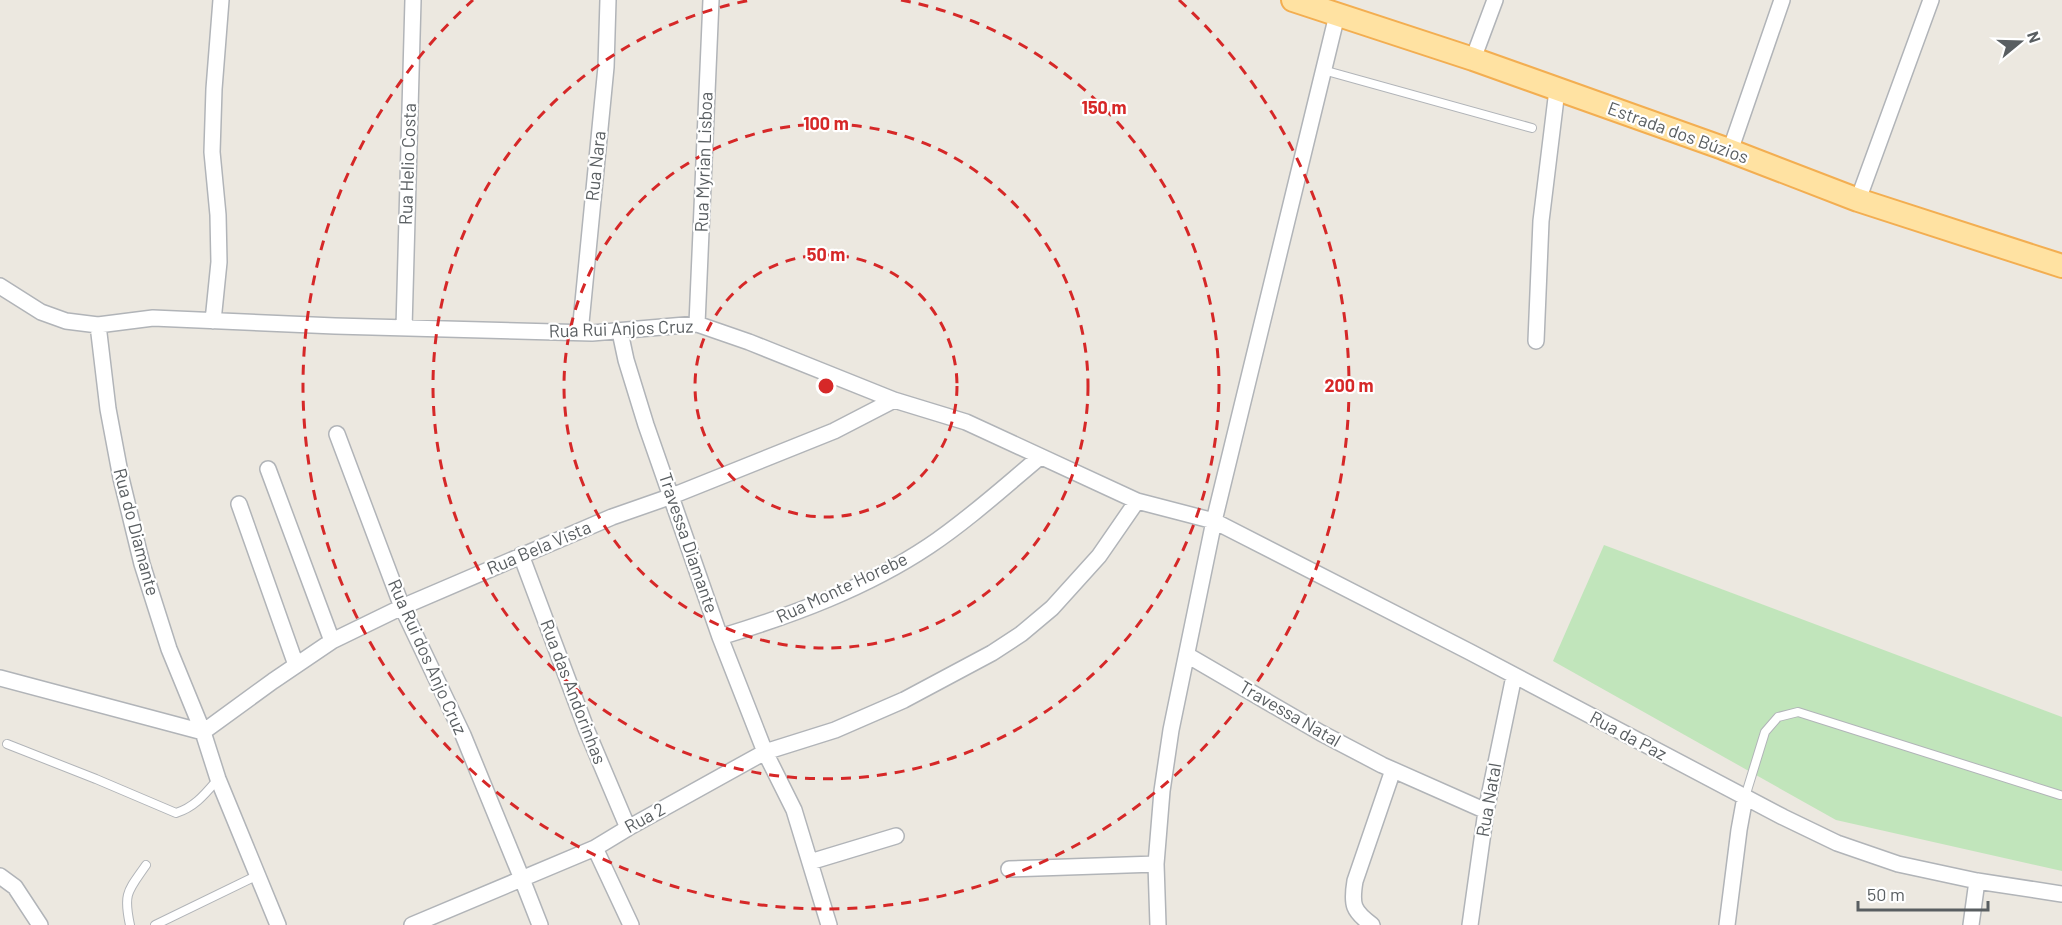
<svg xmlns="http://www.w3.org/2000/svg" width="2062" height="925" viewBox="0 0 2062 925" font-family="Barlow,sans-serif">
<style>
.green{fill:#c1e5bb}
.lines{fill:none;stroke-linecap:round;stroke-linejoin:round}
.lane-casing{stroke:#b1b4b8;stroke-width:10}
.street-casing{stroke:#b1b4b8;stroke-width:18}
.primary-casing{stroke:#f3ae51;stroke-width:26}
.lane{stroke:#fff;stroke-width:8}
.street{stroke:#fff;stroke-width:15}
.primary{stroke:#ffe2a2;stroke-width:22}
.ring{fill:none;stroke:#d62828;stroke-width:3;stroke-dasharray:10 8}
.labels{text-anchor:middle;stroke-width:4.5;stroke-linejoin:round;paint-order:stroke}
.street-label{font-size:18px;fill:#595e61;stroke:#fff}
.centre{fill:#d62828;stroke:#fff;stroke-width:3}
.ring-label{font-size:18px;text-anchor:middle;font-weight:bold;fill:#d62828;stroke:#fff;stroke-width:4.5;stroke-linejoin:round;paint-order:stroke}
</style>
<rect width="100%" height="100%" fill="#ece8e0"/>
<path class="green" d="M1604,545L2062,717V871L1836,820L1553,661Z"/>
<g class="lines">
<g class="lane-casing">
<path id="lane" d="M1323,70L1532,128
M7,744L96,779L176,813C195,807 205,794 218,779
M1745,797L1765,732L1778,717L1798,712L2060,795
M130,925C123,893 128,891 146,865
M155,925L258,875"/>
</g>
<g class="street-casing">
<path id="street" d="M1473,59L1495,0
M1730,151L1782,0
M1858,200L1931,0
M0,286L41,312L66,321L98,325L153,318L335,326L592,333L697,324L749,342L894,400L966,422L1137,501L1214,521L1470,652L1783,817L1837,843L1898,864L1977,881L2062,894
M213,321L219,262L218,215L212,152L214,89L221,0
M697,324L711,0
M98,325L108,409L121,478L142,564L169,649L203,732L218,779L278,925
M404,328L413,0
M620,332L626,360L646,425L720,637L765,752L794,810L829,925
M580,333L606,67L608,0
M1536,341L1541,221L1557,90
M337,434L402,607L463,735L522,879L540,925
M268,469L332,641
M239,504L296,665
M521,555L587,731L628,828
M720,637C793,615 866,588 929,546C968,520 1004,487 1040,457
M1187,655L1321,733L1382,765L1486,811
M0,678L203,732
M203,732L273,681L332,641L402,607L612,517L672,496L834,431L894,400
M595,848L631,925
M810,862L896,836
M1009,869L1156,864
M0,876L15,887L40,925
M412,925L595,848L628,828L765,752L835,730L904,700L992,653L1021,634L1052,608L1099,556L1137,501
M1158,925L1156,864L1162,791L1171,730L1214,521L1337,15
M1372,925C1353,911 1351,905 1355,881L1393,770
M1470,925L1486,811L1514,676
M1727,925L1739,830L1745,797
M1971,925L1977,881"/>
</g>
<g class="primary-casing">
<path id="primary" d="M1293,0L1473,59L1723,148L1858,200L2062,266"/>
</g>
<use href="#lane" class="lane"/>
<use href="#street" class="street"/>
<use href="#primary" class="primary"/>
</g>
<g class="ring">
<circle cx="826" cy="386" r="131"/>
<circle cx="826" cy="386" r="262"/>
<path d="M901 0A393 393 0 1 1 751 0"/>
<path d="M1179 0A523 523 0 1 1 473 0"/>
</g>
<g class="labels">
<g class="street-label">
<text transform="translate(1678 133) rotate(20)" y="6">Estrada dos Búzios</text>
<text transform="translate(704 162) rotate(-88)" y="6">Rua Myrian Lisboa</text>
<text transform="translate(408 164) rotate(-88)" y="6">Rua Helio Costa</text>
<text transform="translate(596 166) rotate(-84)" y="6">Rua Nara</text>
<text transform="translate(621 329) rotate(-2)" y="6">Rua Rui Anjos Cruz</text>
<text transform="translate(136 532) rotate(75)" y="6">Rua do Diamante</text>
<text transform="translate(688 543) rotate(71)" y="6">Travessa Diamante</text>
<text transform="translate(539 548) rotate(-23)" y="6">Rua Bela Vista</text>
<text transform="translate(842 588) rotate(-25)" y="6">Rua Monte Horebe</text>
<text transform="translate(427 657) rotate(66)" y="6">Rua Rui dos Anjo Cruz</text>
<text transform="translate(573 692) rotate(69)" y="6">Rua das Andorinhas</text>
<text transform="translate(1290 714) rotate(30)" y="6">Travessa Natal</text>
<text transform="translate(1628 736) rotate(28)" y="6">Rua da Paz</text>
<text transform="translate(1489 800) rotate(-80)" y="6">Rua Natal</text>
<text transform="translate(645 818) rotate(-29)" y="6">Rua 2</text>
</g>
</g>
<circle cx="826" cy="386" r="9" class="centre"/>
<g class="ring-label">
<text x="1104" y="114">150 m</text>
<text x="826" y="130">100 m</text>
<text x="826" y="261">50 m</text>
<text x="1349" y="392">200 m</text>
</g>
<g transform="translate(2020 42) rotate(71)" stroke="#ffffff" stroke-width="4.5" paint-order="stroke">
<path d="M0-4.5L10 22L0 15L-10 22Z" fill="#595e61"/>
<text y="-9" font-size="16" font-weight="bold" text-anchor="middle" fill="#595e61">N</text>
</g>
<path d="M1858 901v9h130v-9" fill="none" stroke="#595e61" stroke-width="3"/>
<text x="1867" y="901" font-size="18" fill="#595e61" stroke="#ffffff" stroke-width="4.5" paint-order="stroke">50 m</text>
</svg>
